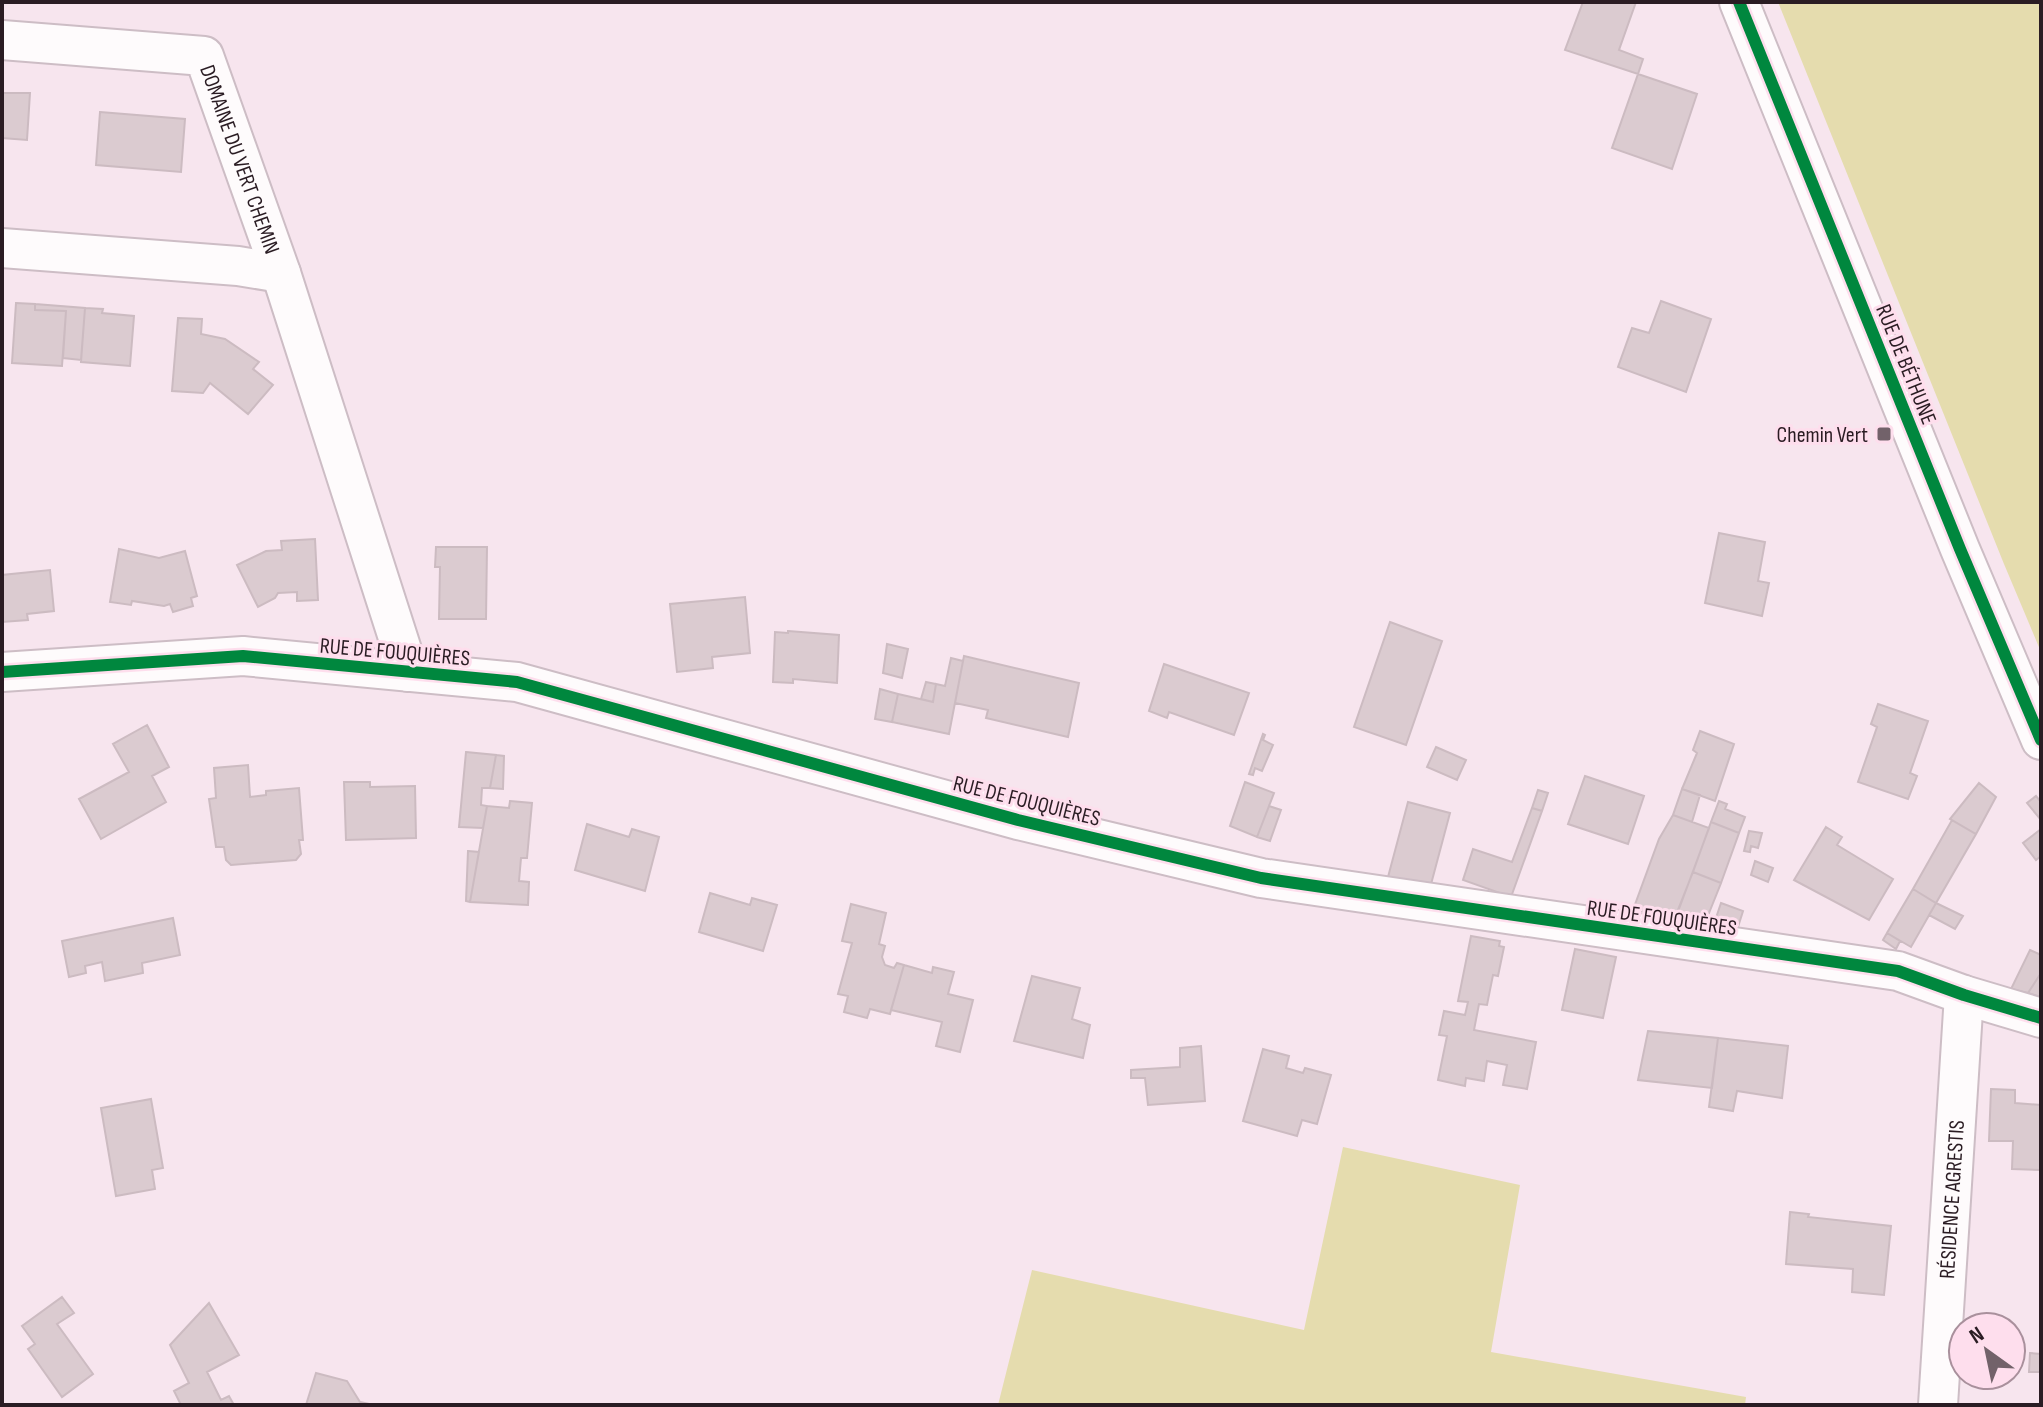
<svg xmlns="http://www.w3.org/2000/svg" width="2043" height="1407" viewBox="0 0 2043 1407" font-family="'Sofia Sans Condensed',sans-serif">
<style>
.green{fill:#e5dcae}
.building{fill:#dbcbd0;stroke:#ccbbc1;stroke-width:2}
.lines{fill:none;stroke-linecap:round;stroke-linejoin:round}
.minor-casing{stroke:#cdbdc5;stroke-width:42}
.minor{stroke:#fefbfc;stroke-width:38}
.cycleway-casing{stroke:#fedeed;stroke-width:17}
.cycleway{stroke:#00873e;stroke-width:12}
.poi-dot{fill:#72626a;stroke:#fedeed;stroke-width:3}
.labels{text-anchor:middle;stroke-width:6;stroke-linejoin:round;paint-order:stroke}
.street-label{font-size:22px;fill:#2a1c23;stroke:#fedeed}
.poi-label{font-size:22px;fill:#2a1c23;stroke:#fedeed;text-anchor:end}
</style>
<rect width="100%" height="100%" fill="#f7e5ee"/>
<path class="green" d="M1778,2H2041V652L2004,564Z
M1343,1147L1520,1185L1491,1352L1746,1397L1745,1405H998L1032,1270L1304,1330Z"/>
<path class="building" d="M1583,2H1636L1619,50L1643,59L1638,74L1565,50Z
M1638,74L1697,94L1672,169L1612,148Z
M2,93H30L27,140L2,138Z
M100,112L185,119L181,172L96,165Z
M1661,301L1711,319L1686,392L1618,367L1632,328L1649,333Z
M16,303L35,304V310L66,311L62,366L12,363Z
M35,304L85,308L81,360L63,358L66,311L35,310Z
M85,308L103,309L102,313L134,316L130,366L81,362Z
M178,318L202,319L201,334L225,339L259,362L253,369L273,385L248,414L210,383L203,393L172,391Z
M1719,533L1765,542L1758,581L1769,583L1762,616L1705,603Z
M315,539L318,600L297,601V592L278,593L275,598L258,607L237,565L266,551L282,550L281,541Z
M436,547H487L486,619H439L440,567H435Z
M119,549L159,558L185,551L197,596L191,598L193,606L173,612L170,604L164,606L132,601L131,605L110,602Z
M50,570L54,611L27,614L28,620L2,622V575Z
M745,597L750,653L712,657L713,668L677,672L670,604Z
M1390,622L1442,641L1406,745L1354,727Z
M788,631L839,635L837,683L793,679V683L773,682L775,632L788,633Z
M887,644L908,649L902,678L883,673Z
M964,656L1079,683L1068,737L986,718L988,710L955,703Z
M951,658L963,661L949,734L892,722L898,694L933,702L936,684L945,686Z
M1164,664L1249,693L1234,735L1169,712L1167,718L1149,711Z
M926,682L936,684L933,702L921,699Z
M880,689L898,694L892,722L875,719Z
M1878,704L1928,721L1910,773L1917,776L1908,799L1858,782L1877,727L1871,724Z
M147,725L169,767L152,776L166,802L101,839L79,799L129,772L113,744Z
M1700,731L1734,744L1715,801L1682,789L1697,753L1693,750Z
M1263,734L1265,735L1263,740L1273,745L1262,771L1255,768L1253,775L1249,774Z
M1436,747L1466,760L1457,780L1427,767Z
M466,752L496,755L490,788H482L481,805L487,806L483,828L459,827Z
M496,755L504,756L503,789L490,788Z
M248,765L250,797L266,795V791L299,788L303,840H299L301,854L296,860L231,865L226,860L224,847H216L209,799L216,798L214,768Z
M1585,776L1644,796L1628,844L1568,824Z
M344,782H370V787L415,786L416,838L346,840Z
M1245,782L1274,793L1257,837L1230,826Z
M1979,783L1996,797L1976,834L1950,819Z
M1682,789L1700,795L1692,822L1673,815Z
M1538,790L1548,793L1542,811L1532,808Z
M2036,796L2041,802V820L2027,803Z
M510,801L532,803L527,858H521L519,881L529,882L528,905L470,902L487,806L509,808Z
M1719,801L1727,804L1725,809L1745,817L1739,833L1711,822Z
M1408,802L1450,813L1430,888L1388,877Z
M1269,806L1281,810L1270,841L1257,837Z
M1532,808L1542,811L1511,897L1463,880L1473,849L1512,862Z
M1673,815L1709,828L1676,917L1633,910L1659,839Z
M1952,820L1976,834L1936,903L1913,889Z
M1711,822L1739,833L1721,883L1693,872Z
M587,824L629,837L632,829L659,837L645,891L575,870Z
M1826,827L1842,837L1837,845L1893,879L1869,920L1794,880Z
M2041,829V856L2036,860L2023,843Z
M1749,831L1762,833L1758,848L1751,846L1750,852L1744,851Z
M468,851L479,852L470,902L466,901Z
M1755,861L1773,868L1768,882L1751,875Z
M1693,872L1721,883L1705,923L1674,920Z
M1913,889L1936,903L1911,947L1887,933Z
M710,893L750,905L752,898L777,905L763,951L699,932Z
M1721,903L1743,911L1738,927L1714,924Z
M1936,903L1963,916L1955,929L1929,915Z
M851,904L886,913L879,944L885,946L882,957L885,965L894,968L897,963L904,965L890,1014L870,1009L867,1018L844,1012L848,996L838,994L852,943L842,941Z
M173,918L180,955L142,963L143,973L105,981L102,962L85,966L86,973L69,977L62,941Z
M1887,933L1900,941L1896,949L1883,940Z
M1471,936L1500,941L1499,946L1504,947L1498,976L1493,975L1487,1005L1479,1004L1474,1030L1536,1042L1527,1089L1503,1085L1507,1065L1487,1061L1484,1081L1466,1078L1465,1086L1438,1080L1447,1036L1439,1035L1444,1011L1465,1015L1468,1002L1458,1001Z
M1575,949L1616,957L1603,1018L1562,1010Z
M2030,950L2041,955V973L2028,993L2011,989Z
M904,965L932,973L933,967L954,972L948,994L973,1000L960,1052L936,1046L942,1022L891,1010Z
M2041,973V997L2028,993Z
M1032,976L1080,988L1072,1019L1090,1025L1083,1058L1014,1041Z
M1648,1031L1718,1038L1712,1088L1638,1080Z
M1718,1038L1788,1046L1782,1098L1737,1091L1733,1111L1709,1107Z
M1201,1046L1205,1101L1148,1105L1145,1078H1131V1070L1180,1067V1048Z
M1263,1049L1289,1056L1286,1068L1303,1073L1305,1068L1331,1075L1317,1124L1302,1120L1297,1136L1243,1121Z
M1991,1089L2015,1090V1103L2041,1105V1170L2012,1169L2013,1141H1989Z
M151,1099L163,1168L152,1170L155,1189L116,1196L101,1108Z
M1790,1212L1809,1214L1808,1217L1891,1226L1884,1295L1852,1292L1853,1269L1786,1264Z
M62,1297L74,1313L57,1324L93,1374L62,1397L28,1349L35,1344L22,1326Z
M209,1303L239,1355L207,1372L221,1400L229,1396L234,1405H181L174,1391L189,1383L170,1345Z
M2030,1353L2041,1354V1372H2029Z
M316,1373L347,1381L360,1402L374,1405H306Z"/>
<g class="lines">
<g class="minor-casing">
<g id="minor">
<path d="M1739,2L1960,549L2041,740"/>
<path id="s1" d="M2,40L204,56L281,273L409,672"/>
<path d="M2,248L238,266L281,273"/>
<path d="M2,672L243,656L517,682L1018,820L1261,878L1898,971L1964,995L2041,1018"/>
<path id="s2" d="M1938,1405L1964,995"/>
</g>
</g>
<use href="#minor" class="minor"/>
<g class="cycleway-casing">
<path id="cycleway" d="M1739,2L1960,549L2041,740
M2,672L243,656L517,682L1018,820L1261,878L1898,971L1964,995L2041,1018"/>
</g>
<use href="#cycleway" class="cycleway"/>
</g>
<rect class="poi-dot" x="1876" y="426" width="16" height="16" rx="4"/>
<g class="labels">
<g class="street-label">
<text dy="8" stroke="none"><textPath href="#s1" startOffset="312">DOMAINE DU VERT CHEMIN</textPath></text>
<text transform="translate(1907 364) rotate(68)" y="8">RUE DE BÉTHUNE</text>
<text transform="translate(395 651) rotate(5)" y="8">RUE DE FOUQUIÈRES</text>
<text transform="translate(1027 800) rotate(14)" y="8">RUE DE FOUQUIÈRES</text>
<text transform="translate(1662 917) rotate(8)" y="8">RUE DE FOUQUIÈRES</text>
<text dy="8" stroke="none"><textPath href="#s2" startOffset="206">RÉSIDENCE AGRESTIS</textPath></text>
</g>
<g class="poi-label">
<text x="1868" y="442">Chemin Vert</text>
</g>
</g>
<rect width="2043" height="1407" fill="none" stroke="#2a1c23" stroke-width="8"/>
<g transform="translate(1987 1351) rotate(327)"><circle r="38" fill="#fedeed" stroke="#a9909c" stroke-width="2"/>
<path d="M0-6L14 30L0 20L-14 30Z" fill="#72626a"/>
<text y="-12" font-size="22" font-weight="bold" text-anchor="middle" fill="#2a1c23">N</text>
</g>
</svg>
